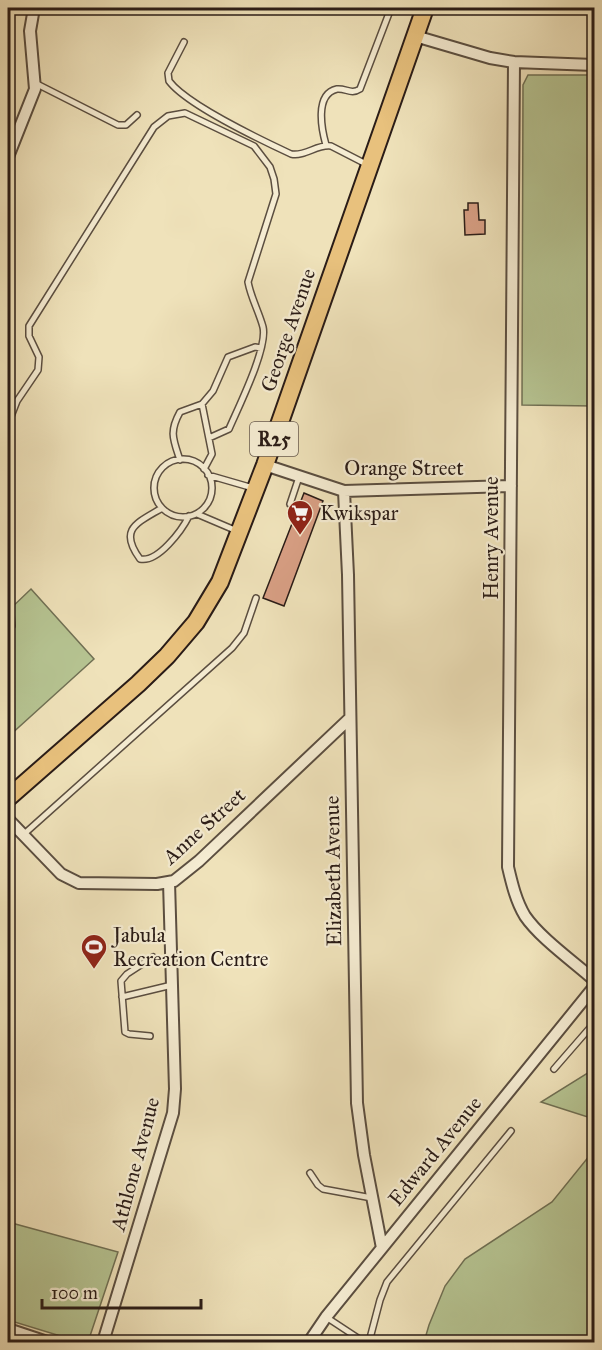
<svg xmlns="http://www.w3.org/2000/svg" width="602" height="1350" viewBox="0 0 602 1350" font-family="'IM FELL Great Primer',serif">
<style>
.green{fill:#b6c492;stroke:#707054;stroke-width:1.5}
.building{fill:#d89f84;stroke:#2a1c17;stroke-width:1.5}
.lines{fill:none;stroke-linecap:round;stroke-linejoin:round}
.service-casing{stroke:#5b4e40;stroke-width:8}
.minor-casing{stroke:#5b4e40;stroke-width:14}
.primary-casing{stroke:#2a1c17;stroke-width:20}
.service{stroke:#f5ecd2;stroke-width:5}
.minor{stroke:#f5ecd2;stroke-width:10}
.primary{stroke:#e8c17d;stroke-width:16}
.labels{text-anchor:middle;stroke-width:4.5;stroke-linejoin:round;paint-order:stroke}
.shield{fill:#f5ecd2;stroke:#675a4f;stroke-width:1.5}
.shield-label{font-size:20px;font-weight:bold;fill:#2a1c17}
.street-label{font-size:21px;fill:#2a1c17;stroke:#f5ecd2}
.poi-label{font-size:21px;fill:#2a1c17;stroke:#f5ecd2;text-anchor:start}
</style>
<rect width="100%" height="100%" fill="#efe2ba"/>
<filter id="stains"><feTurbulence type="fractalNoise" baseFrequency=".00333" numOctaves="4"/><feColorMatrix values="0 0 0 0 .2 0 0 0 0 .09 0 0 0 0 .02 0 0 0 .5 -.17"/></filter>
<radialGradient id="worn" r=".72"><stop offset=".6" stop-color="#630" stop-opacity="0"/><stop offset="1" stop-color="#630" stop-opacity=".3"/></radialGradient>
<path class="green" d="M528,75H594V406L522,405L523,85Z
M31,589L94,659L9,736L8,734V611Z
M594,1069V1119L541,1102Z
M594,1150V1342H424L429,1325L445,1286L465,1259L552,1202Z
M8,1222L118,1252L88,1342H80L8,1320Z"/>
<path class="building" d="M468,203H478L479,220H485V234L465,235L464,210H468Z
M304,493L323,501L284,606L263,598Z"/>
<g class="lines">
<g class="service-casing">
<path id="service" d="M184,42L168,73L169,81C187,105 261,140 291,154C305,157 317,144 331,146L368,165
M35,83L118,125H126L137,115
M326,145C322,131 314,94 337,89C346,88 351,95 360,89L391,8
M202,404L212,454L204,469
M8,424L17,401L38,370L39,357L29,336V326L154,127L168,116L185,113L254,146L270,167L274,179L276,194L248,282C251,298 259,312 263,327C268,348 238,408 229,429L209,438
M154 488a29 29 0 1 1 58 0a29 29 0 1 1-58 0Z
M180,460C173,439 169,432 180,412L202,404L213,391L228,357L255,347L261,348
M208,475L253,488
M290,504L299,477
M162,508C137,523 118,529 140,559C158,563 182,530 189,516
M197,514L237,531
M8,612L11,615L12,626L8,631
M23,835L232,648L244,633L256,598
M122,997L172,985
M150,1036L129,1034L125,1032L121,981L127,974L153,957
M554,1069L594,1023
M310,1173L318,1185L323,1189L372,1198
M326,1317L364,1342
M369,1342L380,1300L387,1282L511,1131"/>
</g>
<g class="minor-casing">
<path id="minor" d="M415,36L490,58L514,62L594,65
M514,62L508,867C512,884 516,901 525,916C540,938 574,962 594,980
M8,157L35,89L30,31L34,8
M265,465L344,491L511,486
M344,491L348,575L357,1103L364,1155L382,1248
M8,819L61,874L79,883L157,884L174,881L199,861L349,719
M8,1329L47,1342
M103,1342L173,1113L175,1089L169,882
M309,1342L326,1317L382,1248L594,987"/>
</g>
<g class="primary-casing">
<path id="primary" d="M8,798L138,684L167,656L196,622L220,582L265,465L425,8"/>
</g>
<use href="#service" class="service"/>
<use href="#minor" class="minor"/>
<use href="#primary" class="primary"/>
</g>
<defs>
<g id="supermarket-pin" transform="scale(1.35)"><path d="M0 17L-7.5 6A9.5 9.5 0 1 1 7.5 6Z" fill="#8f2418" stroke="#f5ecd2"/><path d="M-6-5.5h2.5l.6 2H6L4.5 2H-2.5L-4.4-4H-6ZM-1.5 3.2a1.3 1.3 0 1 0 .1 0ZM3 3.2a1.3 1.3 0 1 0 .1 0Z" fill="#fff"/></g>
<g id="stadium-pin" transform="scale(1.35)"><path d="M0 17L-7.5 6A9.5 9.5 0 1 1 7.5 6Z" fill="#8f2418" stroke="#f5ecd2"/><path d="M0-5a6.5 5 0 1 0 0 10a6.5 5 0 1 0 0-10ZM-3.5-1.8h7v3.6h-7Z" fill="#fff"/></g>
</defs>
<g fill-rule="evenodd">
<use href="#supermarket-pin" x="300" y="513"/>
<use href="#stadium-pin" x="94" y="947"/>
</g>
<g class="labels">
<rect class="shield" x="250" y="422" width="48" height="34" rx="4.5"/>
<g class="shield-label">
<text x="274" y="446">R25</text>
</g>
<g class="street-label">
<text transform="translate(288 330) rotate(-71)" y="7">George Avenue</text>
<text x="404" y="475">Orange Street</text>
<text transform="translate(491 538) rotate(-90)" y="7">Henry Avenue</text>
<text transform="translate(204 826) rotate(-42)" y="7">Anne Street</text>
<text transform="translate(333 871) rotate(-91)" y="7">Elizabeth Avenue</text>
<text transform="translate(435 1151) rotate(-51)" y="7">Edward Avenue</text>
<text transform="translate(135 1164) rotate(-75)" y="7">Athlone Avenue</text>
</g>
<g class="poi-label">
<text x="320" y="520">Kwikspar</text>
<text x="113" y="942">Jabula<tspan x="113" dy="24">Recreation Centre</tspan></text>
</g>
</g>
<rect width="602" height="1350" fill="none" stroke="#efe2ba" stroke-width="30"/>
<rect x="9" y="9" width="584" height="1332" fill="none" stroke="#2a1c17" stroke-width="3"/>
<rect x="15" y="15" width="572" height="1320" fill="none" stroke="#2a1c17" stroke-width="1.5"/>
<path d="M42 1299v9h159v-9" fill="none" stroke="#2a1c17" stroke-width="3"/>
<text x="51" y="1299" font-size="18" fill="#2a1c17" stroke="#f5ecd2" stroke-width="4.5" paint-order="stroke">100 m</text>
<rect width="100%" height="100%" filter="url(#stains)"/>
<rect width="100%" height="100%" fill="url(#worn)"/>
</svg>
